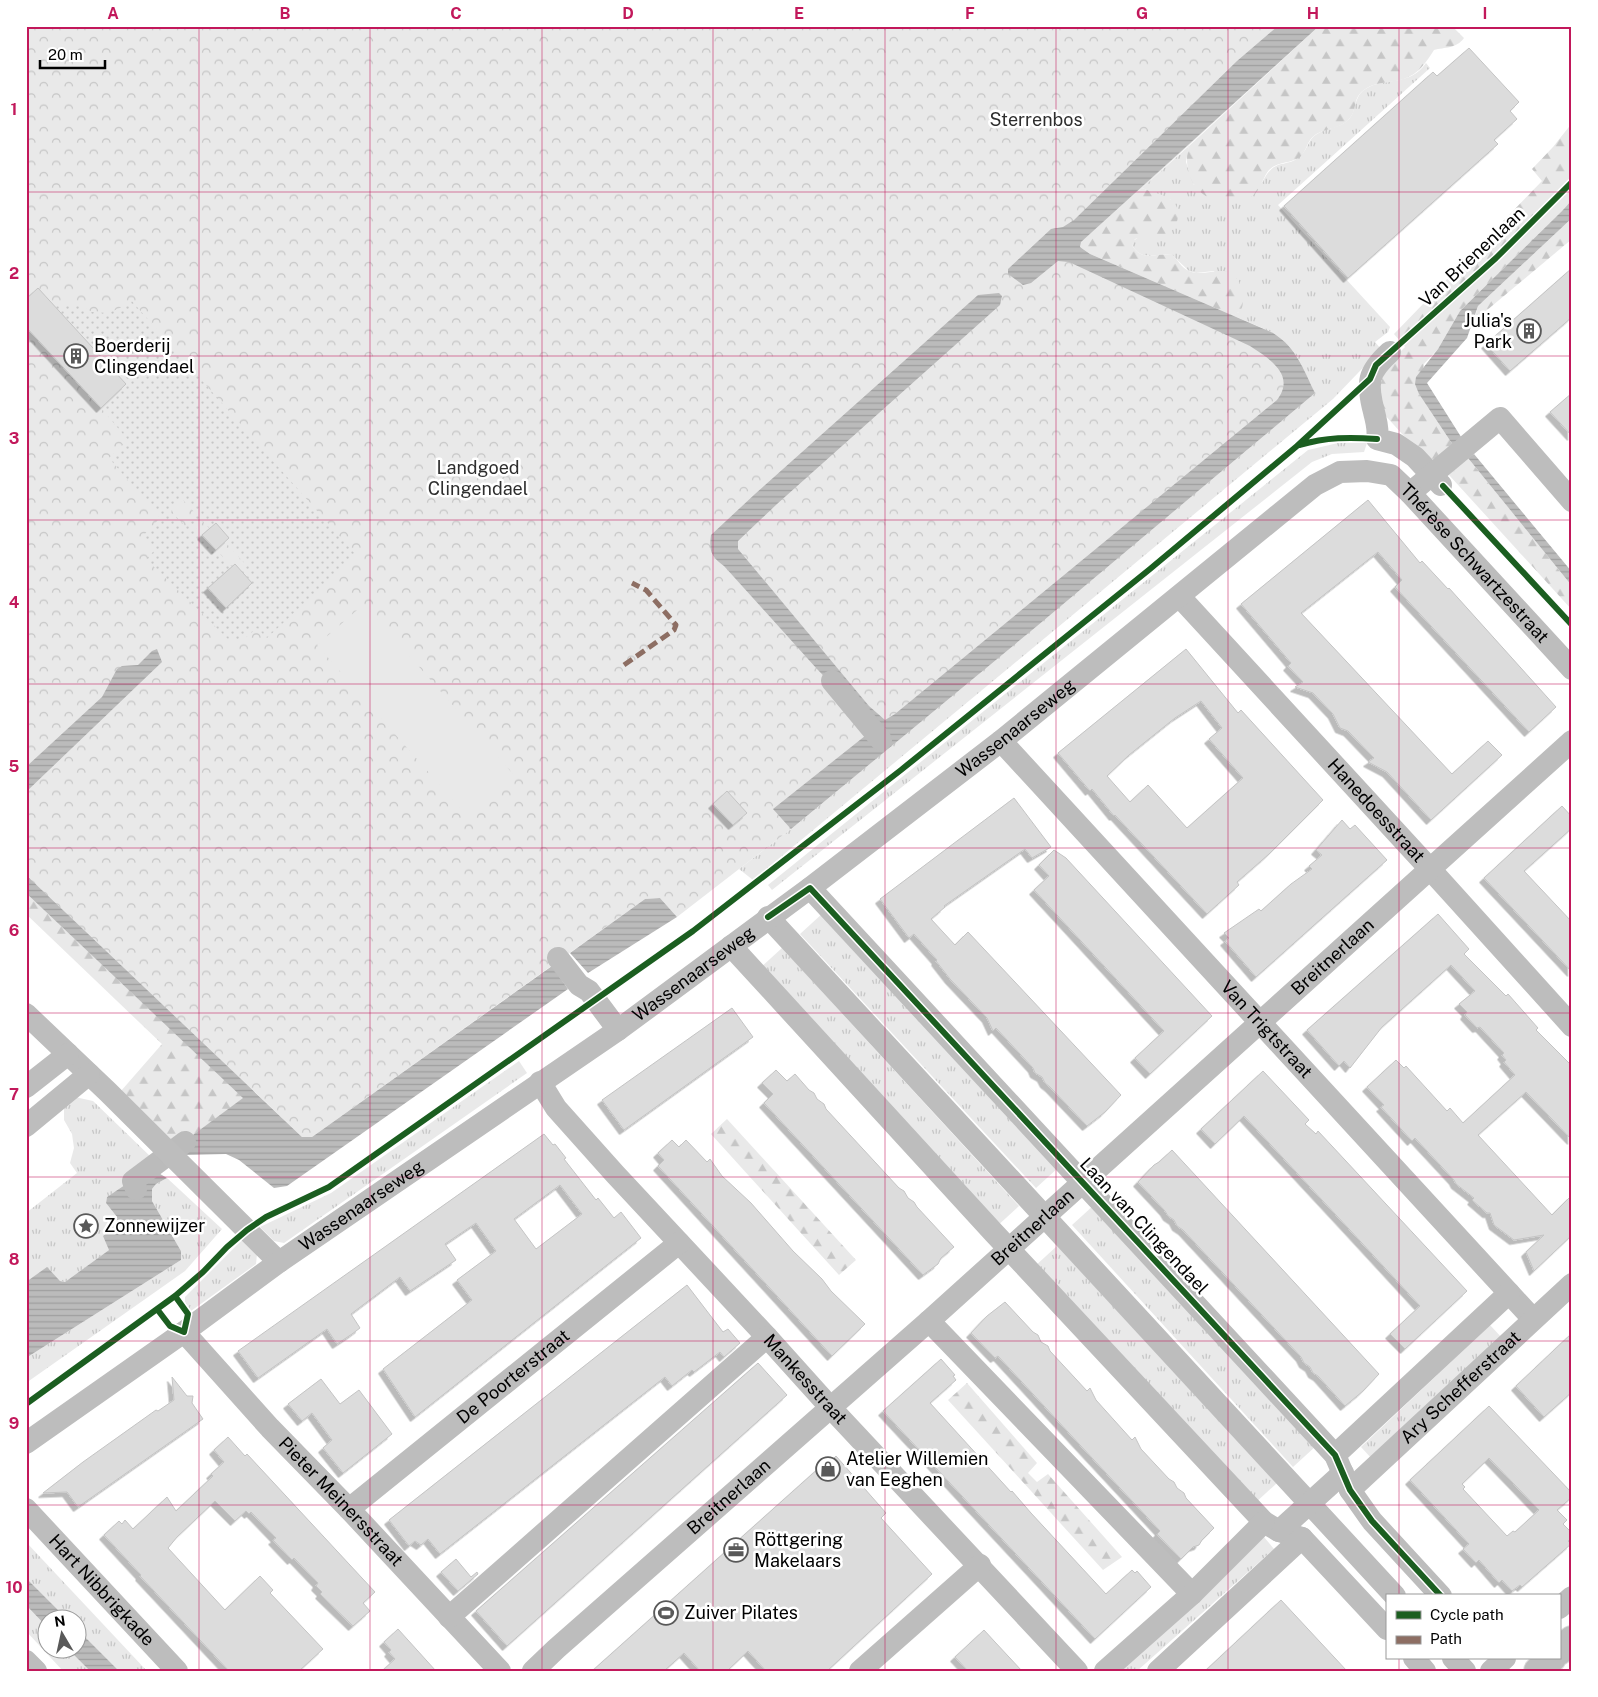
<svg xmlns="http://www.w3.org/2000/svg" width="1598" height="1697" viewBox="0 0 1598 1697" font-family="'Public Sans',sans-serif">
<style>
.grass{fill:url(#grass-tufts)}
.forest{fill:url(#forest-firs)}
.park{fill:url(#park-crowns)}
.garden{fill:url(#garden-dots);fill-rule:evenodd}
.pitch{fill:#e9e9e9}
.water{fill:url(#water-rules)}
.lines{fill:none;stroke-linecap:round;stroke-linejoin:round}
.canal{stroke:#bbb;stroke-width:22}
.building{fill:#dcdcdc;stroke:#c4c4c4;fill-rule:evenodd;filter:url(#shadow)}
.major-casing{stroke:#dbdbdb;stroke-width:30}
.minor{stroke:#bdbdbd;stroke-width:22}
.major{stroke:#bdbdbd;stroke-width:28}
.quiet{stroke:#8d6e63;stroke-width:5;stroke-dasharray:10 5;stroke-linecap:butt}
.cycleway-casing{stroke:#fff;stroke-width:9}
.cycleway{stroke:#1b5e20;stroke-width:6}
.grid{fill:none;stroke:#c2185b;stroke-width:1;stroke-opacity:0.55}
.labels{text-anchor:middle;stroke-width:5;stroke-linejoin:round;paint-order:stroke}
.park-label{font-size:18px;fill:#2e2e2e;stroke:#fff}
.street-label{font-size:18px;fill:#000;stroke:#fff}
.poi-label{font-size:18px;fill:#000;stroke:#fff;text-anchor:start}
.neatline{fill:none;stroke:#c2185b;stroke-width:2}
.grid-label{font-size:16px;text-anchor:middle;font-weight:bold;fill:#c2185b}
</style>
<defs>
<pattern id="grass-tufts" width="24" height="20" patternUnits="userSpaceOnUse" patternTransform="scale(1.25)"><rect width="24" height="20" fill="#e9e9e9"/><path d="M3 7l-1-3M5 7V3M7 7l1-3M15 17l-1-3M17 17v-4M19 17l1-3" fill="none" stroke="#c6c6c6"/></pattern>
<pattern id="forest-firs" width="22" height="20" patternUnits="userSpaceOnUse" patternTransform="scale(1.25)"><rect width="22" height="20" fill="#e9e9e9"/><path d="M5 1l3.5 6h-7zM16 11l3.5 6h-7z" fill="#c6c6c6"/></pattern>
<pattern id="park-crowns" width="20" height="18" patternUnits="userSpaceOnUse" patternTransform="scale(1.25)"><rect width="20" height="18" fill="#e9e9e9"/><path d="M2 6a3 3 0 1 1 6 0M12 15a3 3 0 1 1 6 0" fill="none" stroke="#c6c6c6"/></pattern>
<pattern id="garden-dots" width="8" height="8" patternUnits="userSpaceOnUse" patternTransform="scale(1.25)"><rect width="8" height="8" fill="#e9e9e9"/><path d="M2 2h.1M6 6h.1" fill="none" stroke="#c6c6c6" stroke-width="1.8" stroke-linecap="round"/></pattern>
<pattern id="water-rules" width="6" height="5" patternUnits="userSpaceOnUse" patternTransform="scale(1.25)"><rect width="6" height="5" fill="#bbb"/><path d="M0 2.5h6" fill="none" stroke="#9f9f9f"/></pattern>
<filter id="shadow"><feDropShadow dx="-4.5" dy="4.5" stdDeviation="0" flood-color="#0004"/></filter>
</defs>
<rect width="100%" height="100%" fill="#fff"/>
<path class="grass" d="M1426,63L1430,68L1278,205L1390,327L1388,332L1375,342L1381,349L1333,399L753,880L739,869L791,829L1247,450L1304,371C1290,335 1264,329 1231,315L1239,312L1214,271L1196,273L1189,271L1172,255C1156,252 1142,263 1132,245L1133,241L1139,237L1171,200L1142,188L1189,146L1186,162L1194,185L1262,183C1275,155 1287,170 1301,155C1308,149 1308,139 1317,134C1326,128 1340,128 1348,120C1357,112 1353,98 1364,90C1383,76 1409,88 1426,63Z
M1338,443H1367L1364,452L1332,454L1312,462L772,890L768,885L1308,450Z
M823,913L1059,1167L1036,1188L800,934Z
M782,948L1019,1206L995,1228L758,970Z
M519,1061L527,1073L284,1243L274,1241L260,1227L331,1193Z
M75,1097L93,1101L152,1158L150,1168L107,1197L106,1203L117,1217L109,1250L65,1282L60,1281L47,1268L26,1282V1213L77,1173L70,1163L74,1148L72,1134L64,1120V1108Z
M167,1178L222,1229L185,1271L26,1383V1358L181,1260V1251L152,1201V1189L156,1184Z
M1094,1205L1316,1446L1293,1467L1072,1225Z
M242,1240L257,1254L256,1264L191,1311L185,1302V1297Z
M1057,1246L1277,1483L1254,1504L1034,1267Z
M1490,1325L1503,1339L1372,1459L1361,1447Z
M1264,1537L1274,1549L1137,1671H1114Z
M26,1542L147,1671H119L78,1630V1620L67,1619L26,1578Z
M26,1605L47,1627L48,1650H69L90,1671H63L26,1631Z"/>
<path class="forest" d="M1319,26H1452L1464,38C1456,49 1445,47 1434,50C1422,69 1414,79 1390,82C1381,83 1372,84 1364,90C1352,98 1358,110 1349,119C1341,129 1325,128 1315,135C1307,140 1307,151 1300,157C1291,164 1278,161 1269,170C1264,176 1262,184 1258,190C1242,211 1209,205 1195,186C1187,174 1185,159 1189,146Z
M1572,123V200L1562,211L1460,311L1438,349L1424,364L1419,394L1455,448L1432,467L1374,403L1387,365L1405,347L1394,334L1542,181L1532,169L1553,147Z
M1142,188C1149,191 1166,195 1171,200C1185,211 1177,230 1163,235C1154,238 1144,236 1135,239L1132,245C1142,263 1156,252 1172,255C1178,259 1181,268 1189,271C1207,279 1226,260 1239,282C1242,289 1244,294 1243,301C1243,309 1239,314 1231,315L1090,254L1080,247L1081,242Z
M1572,218V239L1474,321L1478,306Z
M1468,458L1572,586V610L1449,475Z
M26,893L244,1098L178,1146L121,1091L162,1044L26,914Z
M727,1119L856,1260L839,1275L711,1134Z
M967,1383L1037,1463L1028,1473L1037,1482L1048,1474L1122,1557L1103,1570L948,1400Z"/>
<path class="park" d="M26,26H1319L1080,245L1081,249L1090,254L1273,333C1297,348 1303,369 1315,393L791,829L677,917L660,898L645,899L312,1137H302L254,1091L26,893Z"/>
<path class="garden" d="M130,299L356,555L267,638L257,628L243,640H229L146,559L154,551L141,538L160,518L109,458L128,440L101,408L126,384L53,305L82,306L92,312L108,313L120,308ZM183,500L197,515L185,526L171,511ZM202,521L210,529L216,524L229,538L225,542L247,566L241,571L252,583L226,608L215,596L218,593L212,585L232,567L195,527Z"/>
<path class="pitch" d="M364,604L513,774L466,815L317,645Z"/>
<path class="water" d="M1278,26H1319L1081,242L1080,247L1090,254L1273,333C1297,348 1303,369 1315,393L1037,626L791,829L773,809L870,732V724L817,669L724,566C711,556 709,552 711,535L755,494L978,295L999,293L1002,296L1000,305L777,504L738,541V549L869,706L885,720L895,714L1277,400C1296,375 1270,359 1250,346L1069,262L1058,261L1031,283L1023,285L1008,274V269L1051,229L1063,227L1074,220L1237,61Z
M1572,200V218L1478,306L1467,338L1427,383L1463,440L1455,448L1419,394L1415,384L1416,377L1438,349L1460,311L1562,211Z
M1474,454L1572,572V586L1468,458Z
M157,649L162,662L26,792V767L102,697L117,669L122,666L138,665L152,651Z
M26,875L302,1137H312L552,966L568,989L287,1186L274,1188L239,1160L226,1154L186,1155L178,1146L243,1098L26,893Z
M660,898L677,917L588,973L570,953L645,899Z
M150,1168L167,1178L156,1184L152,1189V1201L181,1251V1260L26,1358V1282L47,1267L60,1281L65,1282L109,1250L103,1236L116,1226L117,1217L106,1203L107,1197Z
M26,1578L67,1619L48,1620L47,1627L26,1605Z
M78,1630L119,1671H90L69,1650H78Z"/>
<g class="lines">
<path class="canal" d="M832,681L881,740
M136,1189L133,1181L185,1142"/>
</g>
<path class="building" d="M1469,48L1519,102L1510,111L1517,119L1494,140L1498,144L1348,278L1284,206L1433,72L1437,76Z
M1572,268V317L1510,371L1486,344Z
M38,288L126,384L101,408L26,327V299Z
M1572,393V436L1550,412Z
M1368,500L1420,563L1422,561L1448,589L1449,588L1556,707L1529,732L1395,587L1402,580L1378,552L1301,613L1452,774L1488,741L1502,755L1431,820L1387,772L1368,762L1374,758L1348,731L1340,728L1333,714L1313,693L1295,687L1303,682L1288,666L1291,663L1241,604Z
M216,523L229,538L216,550L202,535Z
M235,564L252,583L226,608L208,588Z
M1186,649L1238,713L1241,710L1323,800L1269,854L1237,882L1239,885L1207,914L1115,815L1114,816L1092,789L1090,791L1058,753ZM1201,701L1222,728L1209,739L1243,778L1187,828L1148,785L1130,802L1107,776L1129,755L1175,718Z
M727,791L747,813L733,825L713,804Z
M1014,798L1051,847L1032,858L1025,849L944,906L945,907L931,919L955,945L968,932L1121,1095L1105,1112L1087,1126L1050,1087L1045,1083L1042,1077L1035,1073L1033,1068L996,1028L993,1031L987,1018L950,979L936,961L937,960L914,934L909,938L880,899Z
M1562,806L1572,817V828L1524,871L1572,922V972L1484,878Z
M1342,820L1350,829L1355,825L1387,860L1256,977L1225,941L1229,938L1224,933L1259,909L1261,911L1291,884L1312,869L1309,866L1322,855L1316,850Z
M1054,850L1066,858L1212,1016L1150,1074L1135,1058L1164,1031L1034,890L1049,876L1039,865Z
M1438,914L1469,949L1464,954L1506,996L1508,994L1538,1028L1536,1030L1572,1066V1140L1526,1092L1478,1135L1552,1215L1572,1195V1235L1534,1271L1526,1252L1544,1235L1514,1240L1494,1225L1490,1213H1487L1472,1200L1474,1198L1456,1184L1454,1180L1415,1138L1412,1141L1381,1107L1384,1105L1367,1087L1396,1060L1404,1068L1406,1066L1447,1111L1450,1108L1463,1123L1515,1075L1504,1062L1506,1060L1502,1055L1504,1053L1480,1027L1477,1028L1465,1015L1467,1012L1459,1004L1475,991L1451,965L1382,1027L1350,1068L1344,1061L1339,1066L1307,1030Z
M732,1008L753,1037L624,1130L602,1100Z
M776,1070L787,1081L795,1074L809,1090L814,1093L817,1099L824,1104L826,1109L899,1188L904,1191L908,1198L914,1202L917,1207L954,1247L941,1258L938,1264L923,1275L764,1103L773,1094L762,1083Z
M1263,1071L1309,1120L1305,1124L1316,1134L1318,1131L1467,1291L1405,1349L1390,1334L1420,1306L1349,1229L1244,1116L1215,1144L1201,1129Z
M544,1134L553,1145L555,1144L566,1158L564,1159L596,1200L598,1198L614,1218L621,1212L641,1238L415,1417L383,1369L472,1300L457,1280L496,1251L476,1223L445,1244L456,1260L410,1291L400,1277L351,1314L360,1328L352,1334L337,1344L327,1329L258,1378L238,1351ZM560,1185L582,1214L536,1249L514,1219Z
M672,1140L679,1147L686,1140L707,1162L710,1159L722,1176L751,1203L793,1251L822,1279L831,1291L865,1324L832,1356L658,1166L664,1160L658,1153Z
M1172,1150L1379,1374L1363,1391L1345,1406L1318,1376L1313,1373L1310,1367L1304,1363L1301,1357L1183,1230L1177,1226L1174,1220L1168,1216L1165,1211L1138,1182L1154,1165L1159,1162Z
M687,1285L723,1332L728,1329L740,1343L724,1357L720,1352L694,1372L692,1370L672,1386L665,1377L440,1554L428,1539L421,1545L415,1541L409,1546L389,1520Z
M1005,1302L1033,1332L1038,1335L1041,1342L1048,1346L1050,1351L1087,1391L1090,1388L1096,1400L1132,1440L1135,1437L1141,1449L1169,1479L1174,1482L1177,1488L1184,1493L1186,1498L1214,1528L1202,1540L1199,1545L1193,1547L1181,1559L1157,1534L1160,1531L1080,1445L998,1356L995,1358L971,1333L987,1316Z
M1572,1333V1392L1544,1417L1516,1386Z
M941,1359L955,1375L953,1376L956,1380L930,1403L1011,1492L1012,1491L1031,1513L1106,1594L1132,1570L1135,1573L1137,1571L1151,1587L1095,1639L883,1411Z
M758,1363L787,1395L507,1646L476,1611Z
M172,1377L187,1396H193L192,1403L203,1419L78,1507L67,1492L43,1493L83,1462L156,1410L158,1411L174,1400Z
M321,1379L340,1404L359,1390L392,1434L343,1473L323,1448L332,1440L312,1413L302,1421L288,1404Z
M1489,1406L1572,1493V1497L1557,1510L1567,1520L1563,1524L1572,1533V1538L1568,1541L1571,1544L1522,1587L1520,1585L1512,1591L1502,1580L1499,1583L1479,1560L1476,1563L1463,1549L1469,1544L1410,1480ZM1489,1458L1539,1510L1515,1532L1513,1531L1507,1536L1463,1489L1465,1487L1462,1484Z
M228,1437L245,1456L247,1454L375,1592L363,1603L370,1611L353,1626L320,1594L322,1592L316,1586L318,1583L294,1558L292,1560L273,1540L276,1538L251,1512L249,1514L246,1511L235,1521L215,1501L177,1537L168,1548L225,1610L260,1576L273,1590L270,1593L323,1649L299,1671H229L140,1576L141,1575L104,1535L119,1521L122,1524L125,1520L133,1529L167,1497L176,1511L213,1476L211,1474L224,1462L214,1450Z
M836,1456L886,1513L881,1518L932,1574L827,1671H766L748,1651L727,1671H700L684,1653L664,1671H592L830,1458L832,1460Z
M456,1559L471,1577L477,1572L478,1574L458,1591L441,1572Z
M1281,1600L1347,1671H1205L1267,1613Z
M398,1629L436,1671H382L395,1659L389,1652L391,1650L384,1642Z
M984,1630L995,1642L1022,1671H968L955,1657Z"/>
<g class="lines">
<g class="major-casing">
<path id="major" d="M1559,1651L1572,1640
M1538,1671L1552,1658"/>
</g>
<g class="minor">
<path d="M1390,352C1368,372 1366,382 1374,412C1376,421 1379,429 1377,439L1396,444L1415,457L1441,485"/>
<path d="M1410,493L1500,418L1572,501"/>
<path id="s1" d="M1180,597L1430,869L1572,1026"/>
<path id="s2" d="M1001,741L1533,1319"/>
<path d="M810,888L1335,1455L1350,1490L1372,1521L1441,1596"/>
<path d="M768,917L1395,1596"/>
<path d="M731,946L994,1233L1264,1522L1279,1531L1302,1538L1387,1629"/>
<path d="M558,958L579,985L589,991L618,1030"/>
<path d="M26,1014L108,1092L279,1262"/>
<path id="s3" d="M540,1082L556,1108L615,1174L767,1337L830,1407L1077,1671"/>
<path d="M26,1087L68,1054"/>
<path d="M26,1126L89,1074"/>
<path d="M929,1321L1192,1594"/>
<path id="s4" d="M184,1332L270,1428L349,1509L500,1671"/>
<path id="s5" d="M26,1443L184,1332L279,1262L618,1030L810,888L1001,741L1315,485L1340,472L1367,471L1391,475L1410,493L1572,669"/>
<path d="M1335,1455L1509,1293"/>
<path id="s6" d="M1350,1490L1572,1284"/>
<path id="s7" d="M26,1509L177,1671"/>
<path id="s8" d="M349,1509L679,1243"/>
<path d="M1279,1531L1343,1473"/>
<path d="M1559,1608L1572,1597"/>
<path d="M449,1617L767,1337"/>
<path d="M1414,1658L1425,1671"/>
<path d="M1453,1658L1465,1671"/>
<path d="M26,1661L36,1671"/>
<path id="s9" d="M533,1671L556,1649L929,1321L1572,741"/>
<path d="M860,1671L980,1565"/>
<path d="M1105,1671L1192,1594L1264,1522"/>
<path d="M1158,1671L1302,1538"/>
<path d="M1491,1671L1505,1658"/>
</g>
<use href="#major" class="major"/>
<path class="quiet" d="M624,665L674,630L676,625L646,590L632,583"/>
<g class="cycleway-casing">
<path id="cycleway" d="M1300,445C1326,437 1350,437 1377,439
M1443,486L1572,625
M768,917L810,888L1335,1455L1350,1490L1372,1521L1441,1596
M157,1309L170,1326L184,1332L188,1314L175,1296
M26,1404L175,1296L203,1272L227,1247L247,1230L266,1217L329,1187L693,931L901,770L1150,569L1297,446L1370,379L1376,365L1496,258L1572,182"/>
</g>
<use href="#cycleway" class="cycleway"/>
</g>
<path class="grid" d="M199,26V1671M370,26V1671M542,26V1671M713,26V1671M885,26V1671M1056,26V1671M1228,26V1671M1399,26V1596M26,192H1572M26,356H1572M26,520H1572M26,684H1572M26,848H1572M26,1013H1572M26,1177H1572M26,1341H1572M26,1505H1572M1399,1658V1671"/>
<defs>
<g id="building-ring" transform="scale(1.25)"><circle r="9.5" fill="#fff" stroke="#595959" stroke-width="1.5"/><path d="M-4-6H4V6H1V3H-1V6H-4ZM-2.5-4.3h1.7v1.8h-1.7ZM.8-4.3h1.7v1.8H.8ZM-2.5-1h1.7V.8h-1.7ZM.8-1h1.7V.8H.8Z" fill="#595959"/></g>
<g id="sight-ring" transform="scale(1.25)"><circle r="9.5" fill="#fff" stroke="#595959" stroke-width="1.5"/><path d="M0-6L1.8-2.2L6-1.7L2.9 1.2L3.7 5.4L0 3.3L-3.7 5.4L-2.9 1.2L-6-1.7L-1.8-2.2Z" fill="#595959"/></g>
<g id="shop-ring" transform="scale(1.25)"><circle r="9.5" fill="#fff" stroke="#595959" stroke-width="1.5"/><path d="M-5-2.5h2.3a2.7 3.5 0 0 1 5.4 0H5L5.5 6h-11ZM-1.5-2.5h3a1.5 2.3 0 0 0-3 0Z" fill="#595959"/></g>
<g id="office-ring" transform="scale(1.25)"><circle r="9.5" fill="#fff" stroke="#595959" stroke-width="1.5"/><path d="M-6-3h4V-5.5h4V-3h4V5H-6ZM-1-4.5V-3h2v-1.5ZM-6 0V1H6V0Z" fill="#595959"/></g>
<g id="stadium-ring" transform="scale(1.25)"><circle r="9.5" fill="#fff" stroke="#595959" stroke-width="1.5"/><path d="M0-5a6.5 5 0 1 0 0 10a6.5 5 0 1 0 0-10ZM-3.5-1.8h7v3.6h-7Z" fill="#595959"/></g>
</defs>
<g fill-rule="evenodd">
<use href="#building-ring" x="1529" y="331"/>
<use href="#building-ring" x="76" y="356"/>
<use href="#sight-ring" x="86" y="1226"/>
<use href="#shop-ring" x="828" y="1469"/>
<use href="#office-ring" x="736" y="1550"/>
<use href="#stadium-ring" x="666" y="1613"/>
</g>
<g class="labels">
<g class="park-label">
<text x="1036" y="126">Sterrenbos</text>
<text x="478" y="474">Landgoed<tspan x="478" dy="21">Clingendael</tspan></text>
</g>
<g class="street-label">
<text transform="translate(1472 257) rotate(-43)" y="6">Van Brienenlaan</text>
<text dy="6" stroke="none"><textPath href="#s5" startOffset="1808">Thérèse Schwartzestraat</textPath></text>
<text dy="6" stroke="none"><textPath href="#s5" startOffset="1221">Wassenaarseweg</textPath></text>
<text dy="6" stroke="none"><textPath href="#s1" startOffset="290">Hanedoesstraat</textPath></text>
<text dy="6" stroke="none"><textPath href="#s9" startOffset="1072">Breitnerlaan</textPath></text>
<text dy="6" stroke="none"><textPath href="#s5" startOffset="816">Wassenaarseweg</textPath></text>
<text dy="6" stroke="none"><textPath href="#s2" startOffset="392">Van Trigtstraat</textPath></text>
<text dy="6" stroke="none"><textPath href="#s5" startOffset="411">Wassenaarseweg</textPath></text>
<text transform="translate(1144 1226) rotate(47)" y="6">Laan van Clingendael</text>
<text dy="6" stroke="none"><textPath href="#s9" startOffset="668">Breitnerlaan</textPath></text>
<text dy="6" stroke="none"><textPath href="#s8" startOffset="211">De Poorterstraat</textPath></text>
<text dy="6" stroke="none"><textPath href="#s3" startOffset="399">Mankesstraat</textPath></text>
<text dy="6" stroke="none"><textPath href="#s6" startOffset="151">Ary Schefferstraat</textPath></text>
<text dy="6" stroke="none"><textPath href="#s9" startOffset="262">Breitnerlaan</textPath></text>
<text dy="6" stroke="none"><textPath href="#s4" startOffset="231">Pieter Meinersstraat</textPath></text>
<text dy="6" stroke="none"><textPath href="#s7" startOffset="111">Hart Nibbrigkade</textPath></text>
</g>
<g class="poi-label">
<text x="1512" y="327" text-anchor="end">Julia's<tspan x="1512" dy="21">Park</tspan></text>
<text x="94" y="352">Boerderij<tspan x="94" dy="21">Clingendael</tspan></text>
<text x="104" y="1232">Zonnewijzer</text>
<text x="846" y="1465">Atelier Willemien<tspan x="846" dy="21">van Eeghen</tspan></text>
<text x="754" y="1546">Röttgering<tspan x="754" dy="21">Makelaars</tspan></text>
<text x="684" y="1619">Zuiver Pilates</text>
</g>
</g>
<rect width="1598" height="1697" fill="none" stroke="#ffffff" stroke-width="55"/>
<rect x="1386" y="1594" width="175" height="65" fill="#ffffff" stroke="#999999"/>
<rect x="1396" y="1611" width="25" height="8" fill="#1b5e20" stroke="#999999"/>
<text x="1430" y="1620" font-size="15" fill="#000000">Cycle path</text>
<rect x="1396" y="1636" width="25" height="8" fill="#8d6e63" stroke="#999999"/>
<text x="1430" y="1644" font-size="15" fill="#000000">Path</text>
<g transform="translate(62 1634) rotate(351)"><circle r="24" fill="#ffffff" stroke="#999999"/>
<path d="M0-4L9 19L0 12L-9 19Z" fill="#595959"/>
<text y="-8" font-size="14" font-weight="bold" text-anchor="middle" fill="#000000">N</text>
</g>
<path d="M40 60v8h65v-8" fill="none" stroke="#000000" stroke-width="2.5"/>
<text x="48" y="60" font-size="15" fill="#000000" stroke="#ffffff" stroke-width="4" paint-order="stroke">20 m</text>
<rect x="28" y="28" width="1542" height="1642" class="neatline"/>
<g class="grid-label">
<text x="113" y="19">A</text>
<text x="285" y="19">B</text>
<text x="456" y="19">C</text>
<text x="628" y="19">D</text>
<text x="799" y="19">E</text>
<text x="970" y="19">F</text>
<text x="1142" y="19">G</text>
<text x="1313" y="19">H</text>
<text x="1485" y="19">I</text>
<text x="14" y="115">1</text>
<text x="14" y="279">2</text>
<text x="14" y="444">3</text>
<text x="14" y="608">4</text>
<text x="14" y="772">5</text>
<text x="14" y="936">6</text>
<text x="14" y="1100">7</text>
<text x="14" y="1265">8</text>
<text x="14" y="1429">9</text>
<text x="14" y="1593">10</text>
</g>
</svg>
